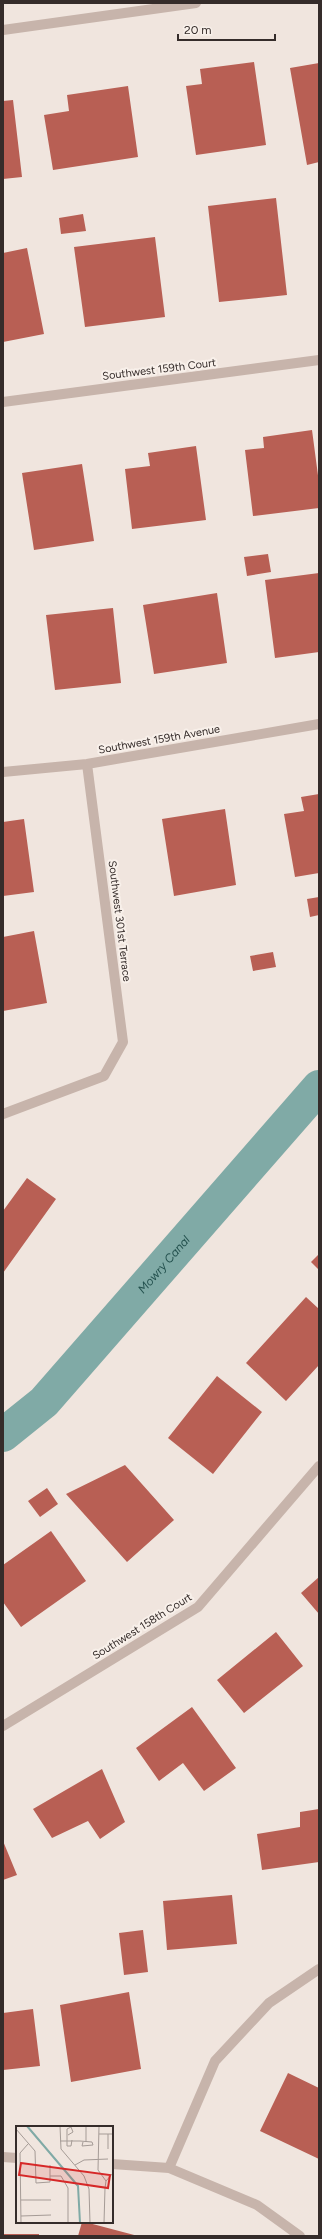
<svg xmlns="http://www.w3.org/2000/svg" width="322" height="2239" viewBox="0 0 322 2239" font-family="Figtree,sans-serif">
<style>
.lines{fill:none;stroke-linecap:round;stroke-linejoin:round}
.canal{stroke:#80aaa6;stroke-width:34}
.building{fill:#b85f54}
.minor{stroke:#c7b4ab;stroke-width:10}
.labels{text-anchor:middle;stroke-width:4;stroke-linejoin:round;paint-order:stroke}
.street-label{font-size:11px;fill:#352c2a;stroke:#f8f0ea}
.water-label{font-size:12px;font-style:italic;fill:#24524f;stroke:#f8f0ea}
.inset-river{fill:none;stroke:#80aaa6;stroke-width:2}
.inset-road{fill:none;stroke:#a59b96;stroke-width:1}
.view{fill:#d62828;fill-opacity:0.15;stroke:#d62828;stroke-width:2}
.inset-edge{fill:none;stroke:#352c2a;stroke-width:2}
</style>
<rect width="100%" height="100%" fill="#f0e5de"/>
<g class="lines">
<path class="canal" id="s1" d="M3,1435L44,1402L319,1087"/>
</g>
<path class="building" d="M254,62L266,145L196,155L186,86L202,84L200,69Z
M319,63V162L307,165L290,68Z
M128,86L138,157L53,170L44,115L69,111L67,95Z
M13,100L22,177L3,179V101Z
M276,198L287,295L219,302L208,206Z
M83,214L86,231L61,234L59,218Z
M155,237L165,317L85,327L74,247Z
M27,248L44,334L3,342V253Z
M312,430L319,483V508L253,516L245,450L264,448L263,437Z
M196,446L206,520L132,529L125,469L150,466L148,453Z
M82,464L94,541L34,550L22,473Z
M268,554L271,572L247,576L244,557Z
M319,573V652L275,658L265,580Z
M217,593L227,663L154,674L143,605Z
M113,608L121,683L55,690L46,615Z
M319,794V873L295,877L284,814L304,811L301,797Z
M225,809L236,885L174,896L162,819Z
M24,819L34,892L3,896V822Z
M319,897V915L310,917L307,899Z
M34,931L47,1003L3,1011V937Z
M273,952L276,967L253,971L250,956Z
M27,1178L56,1199L3,1273V1211Z
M319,1254V1270L311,1262Z
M306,1297L319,1309V1365L286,1401L246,1363Z
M217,1376L262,1412L213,1474L168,1438Z
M125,1465L174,1520L127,1562L66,1494Z
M47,1488L58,1504L40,1517L28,1501Z
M51,1531L86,1581L21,1627L3,1602V1565Z
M319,1577V1614L301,1593Z
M276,1632L303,1666L244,1713L217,1680Z
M192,1707L236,1768L204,1791L183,1763L159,1781L136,1748Z
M102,1769L125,1822L100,1839L88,1821L52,1838L33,1809Z
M319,1809V1862L262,1870L257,1834L300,1827V1812Z
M3,1841L17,1875L3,1880Z
M232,1895L237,1944L167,1950L163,1901Z
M143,1930L148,1972L124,1975L119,1933Z
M129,1992L141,2069L71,2082L60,2005Z
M33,2009L40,2066L3,2070V2013Z
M288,2073L319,2088V2159L260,2131Z
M82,2222H85L138,2236H78Z
M3,2234H39V2236H3Z"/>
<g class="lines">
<path class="minor" d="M3,30L196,3
M3,402L319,360
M3,772L87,764L319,724
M3,1114L104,1076L123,1042L87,764
M3,1726L198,1607L319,1466
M3,2157L17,2158
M112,2164L169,2168L257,2205L300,2236
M169,2168L215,2061L269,2003L319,1969"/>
</g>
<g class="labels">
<g class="street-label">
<text transform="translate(159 369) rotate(-7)" y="4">Southwest 159th Court</text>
<text transform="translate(159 739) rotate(-10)" y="4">Southwest 159th Avenue</text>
<text transform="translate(120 921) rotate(83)" y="4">Southwest 301st Terrace</text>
<text transform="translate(142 1626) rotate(-32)" y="4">Southwest 158th Court</text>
</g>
<g class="water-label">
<text dy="4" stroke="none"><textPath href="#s1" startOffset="235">Mowry Canal</textPath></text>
</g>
</g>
<g transform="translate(16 2126)">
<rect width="97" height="97" fill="#f0e5de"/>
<path class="inset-river" d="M11,0L62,60L64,97"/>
<path class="inset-road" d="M44,0L45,23L68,50L73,63L74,97M70,0V16M83,0L82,44L90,55M0,3L19,25L20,57L34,56V39M83,8H97M92,8V23M52,9L57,6L55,1L51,3V20H55L56,14M44,15H64L76,16L77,19L66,20L67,16M59,39L68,34L92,33M34,50H45L52,62V97M5,74H35M5,90L35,89M5,97L4,27L12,18M88,97L89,62L90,55L97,47"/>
<path class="view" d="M5,37L94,49L92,62L3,49Z"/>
<rect width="97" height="97" class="inset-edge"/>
</g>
<rect width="322" height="2239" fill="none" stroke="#352c2a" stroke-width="8"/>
<path d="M178 34v6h97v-6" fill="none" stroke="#352c2a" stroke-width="2"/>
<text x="184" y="34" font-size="12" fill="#352c2a" stroke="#f8f0ea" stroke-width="3" paint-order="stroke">20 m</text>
</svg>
